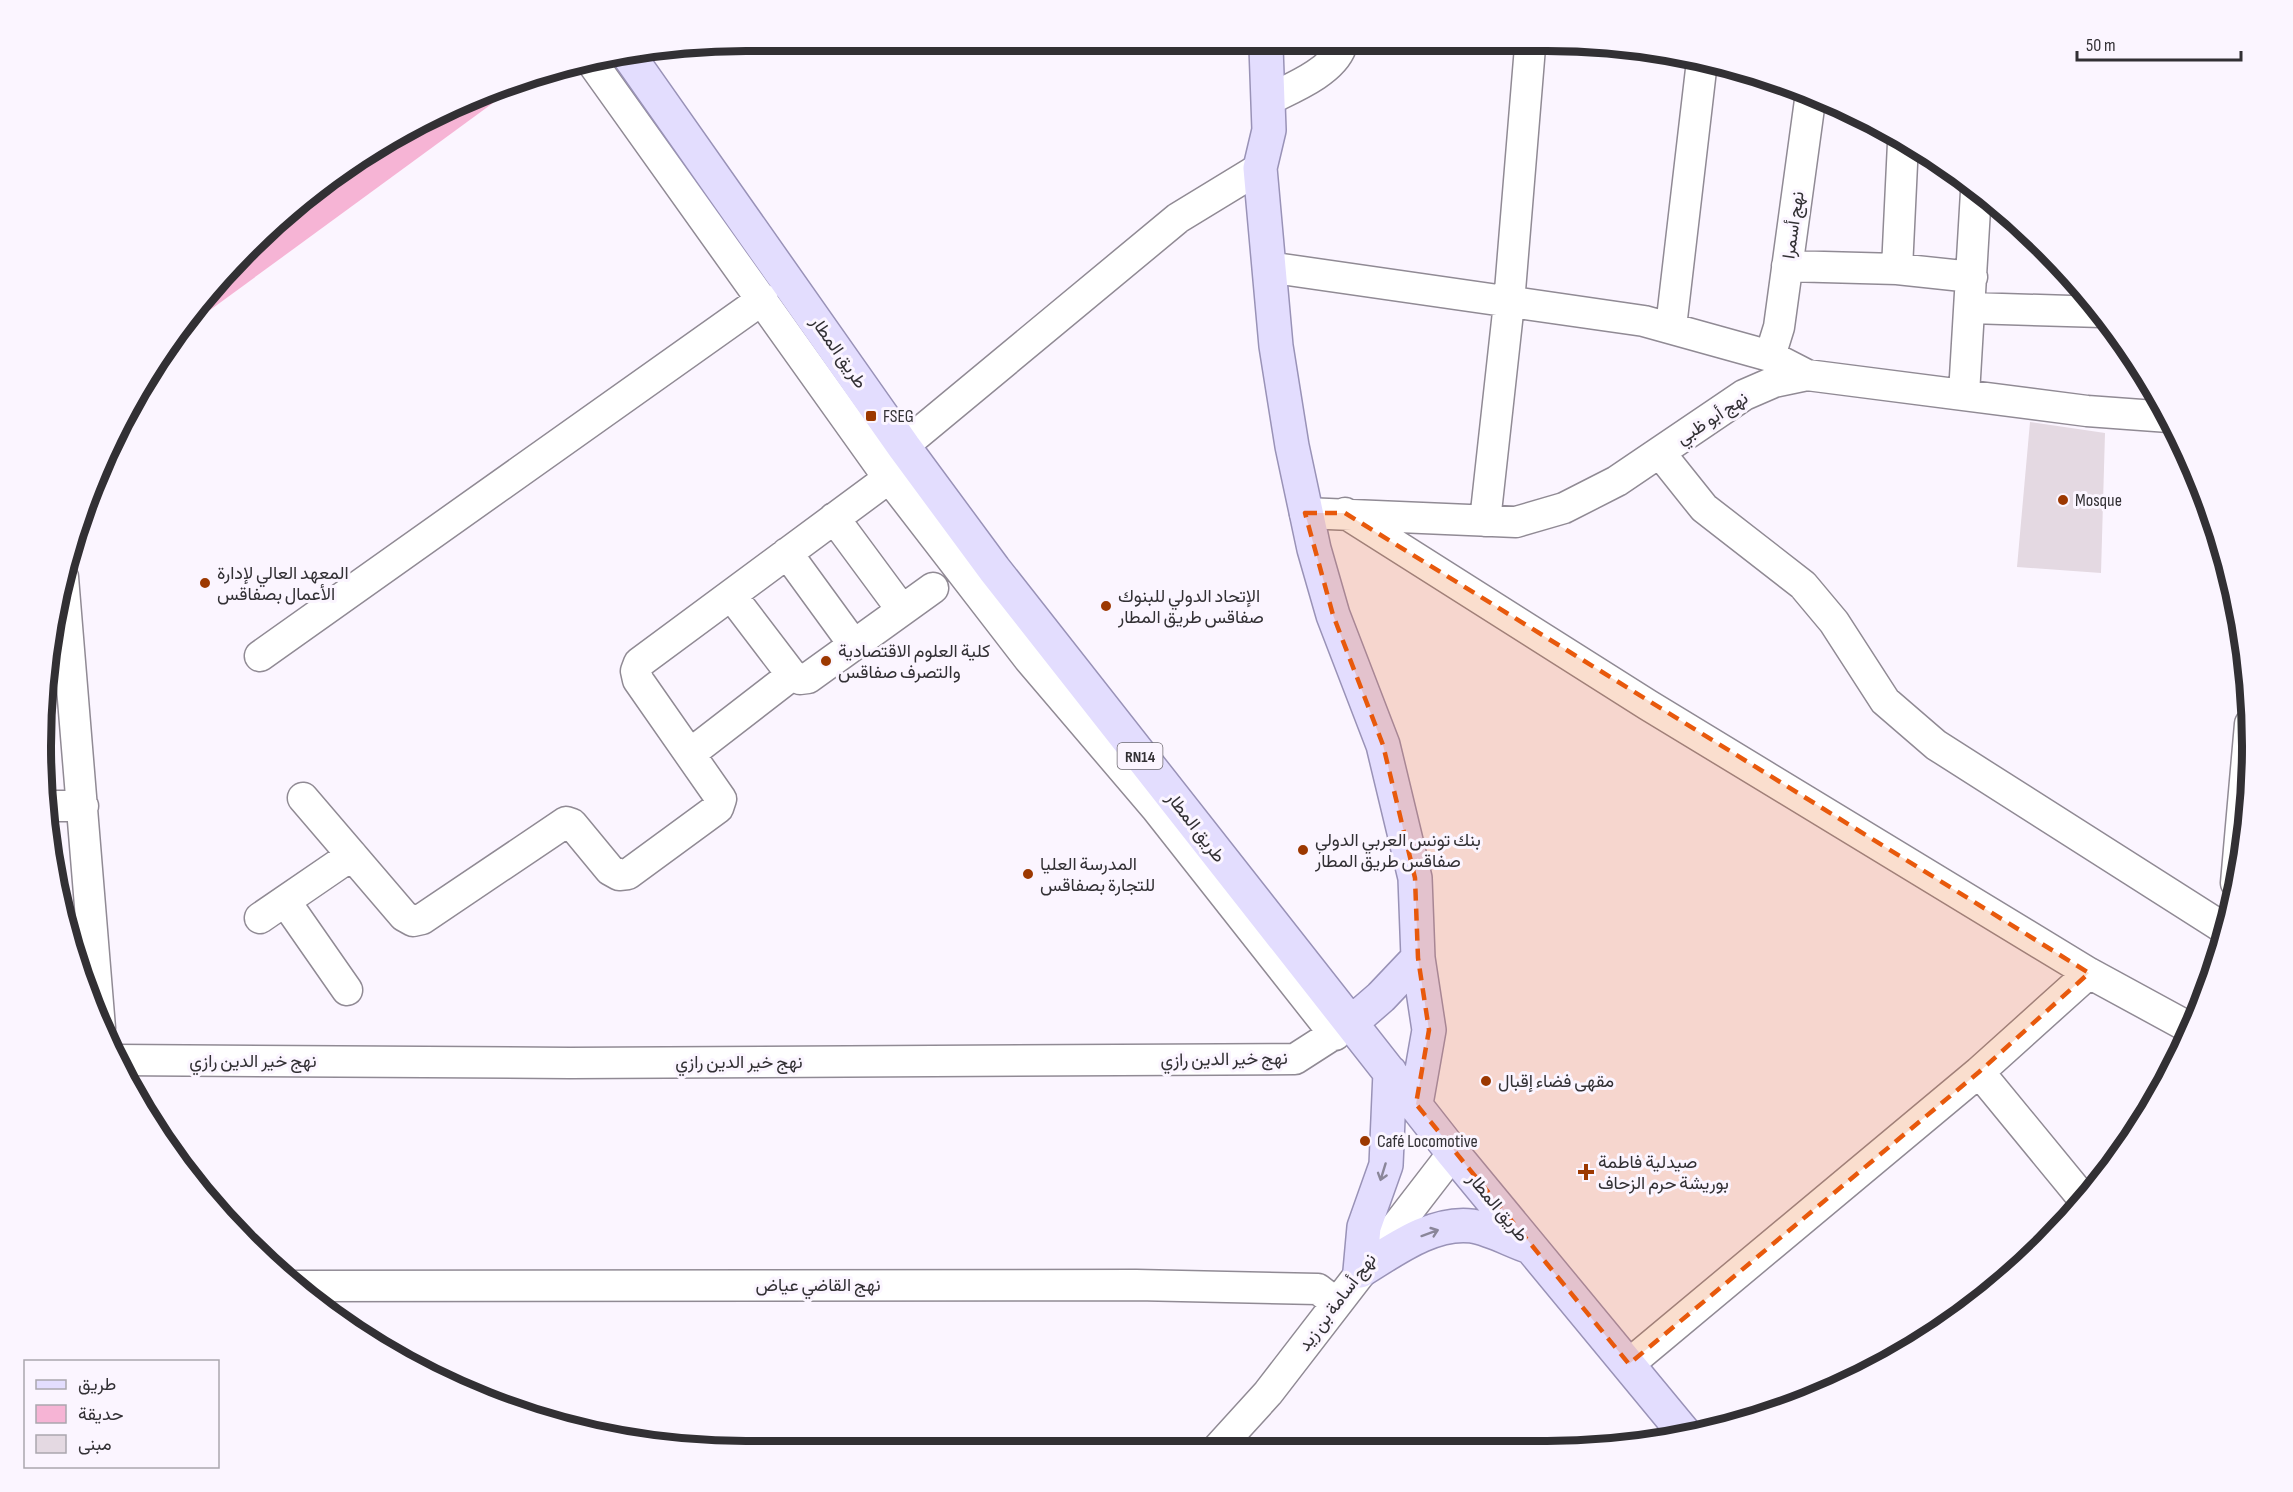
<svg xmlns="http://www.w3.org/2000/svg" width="2293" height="1492" viewBox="0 0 2293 1492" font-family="'Sofia Sans Condensed',Vazirmatn,sans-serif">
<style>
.green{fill:#f6b4d5}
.building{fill:#e4d9e2}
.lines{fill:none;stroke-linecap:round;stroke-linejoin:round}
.minor-casing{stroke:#908a94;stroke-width:33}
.major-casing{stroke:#9992b7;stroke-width:36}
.minor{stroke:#fff;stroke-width:30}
.major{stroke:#e3ddfe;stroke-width:33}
.oneway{stroke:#8a8699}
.marked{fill:#e8590c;fill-opacity:0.2;stroke:#e8590c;stroke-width:4.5;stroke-dasharray:12 8;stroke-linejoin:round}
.poi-dot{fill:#9c3800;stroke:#fbf5ff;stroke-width:2}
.labels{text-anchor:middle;stroke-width:6;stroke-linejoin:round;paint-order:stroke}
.shield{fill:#fbf5ff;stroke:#6e6b71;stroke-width:1.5}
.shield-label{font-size:16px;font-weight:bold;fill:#323034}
.street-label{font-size:18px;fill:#323034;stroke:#fbf5ff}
.poi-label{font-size:18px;fill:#323034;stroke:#fbf5ff;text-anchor:start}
.rim{fill:none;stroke:#323034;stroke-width:8}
</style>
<rect width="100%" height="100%" fill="#fbf5ff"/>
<path class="green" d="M487,94L493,103L195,321L189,313L281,216L354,160Z"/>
<path class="building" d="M2030,422L2105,433L2101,573L2017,567Z"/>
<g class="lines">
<g class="minor-casing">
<path id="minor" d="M591,61L880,466L1029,659L1156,808L1335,1035
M1270,99C1292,88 1332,72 1341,47
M1787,266L1897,269L1972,277
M1268,267L1644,321L1770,356L1807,375
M1897,269L1903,143
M1970,308L2102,312
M1671,327L1702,61
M1770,356L1779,327L1811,93
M1964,394L1976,192
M1660,453L1704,508L1803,585L1834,622L1885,701L1936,745L2225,929
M885,461L1178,218L1260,168
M1305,513L1516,522L1564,508L1617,481L1744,395L1774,382L1807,375L2087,411L2169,417
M1345,513L1648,705L2089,973L2190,1028
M834,518L902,610
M1485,521L1509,303L1530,47
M787,553L854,645
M63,577L100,1028
M731,595L792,675L800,679L808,678L933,588
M260,656L763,299
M691,753L792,675
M303,798L404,916L413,921L422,919L566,822L572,824L610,870L619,875L628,874L718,808L721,799L638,680L636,671L639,663L889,478
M49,806H83
M2236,883L2250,724
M285,901L347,990
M260,918L352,855
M116,1060L570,1063L1295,1059L1351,1023
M1979,1072L2085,1201
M295,1286L1136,1285L1318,1289L1336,1303
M1629,1364L1979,1072L2089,973
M1218,1448L1268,1393L1453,1153"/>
</g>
<g class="major-casing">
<path id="major" d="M1266,47L1269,130L1260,168L1276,346L1292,446L1314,549L1333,615L1383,745L1415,878L1418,958L1429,1030L1416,1104
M627,53L904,447L994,569L1453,1153L1686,1435
M1351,1023L1381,997L1418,958
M1360,1271L1364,1227L1386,1165L1390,1072
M1360,1271C1393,1251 1432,1221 1472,1226C1491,1229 1512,1241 1530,1247"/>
</g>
<use href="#minor" class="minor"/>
<use href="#major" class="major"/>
</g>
<defs><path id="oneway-shaft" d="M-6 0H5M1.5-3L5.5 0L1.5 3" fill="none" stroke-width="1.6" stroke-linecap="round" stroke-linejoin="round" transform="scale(1.5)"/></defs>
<g class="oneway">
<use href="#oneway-shaft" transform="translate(1383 1172) rotate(107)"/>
<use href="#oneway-shaft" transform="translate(1430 1233) rotate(-20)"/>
</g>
<path class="marked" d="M1305,513H1345L2089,973L1979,1072L1629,1364L1416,1104L1429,1030L1418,958L1415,878L1383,745L1333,615Z"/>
<g class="poi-dot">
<rect x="865" y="410" width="12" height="12" rx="3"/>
<circle cx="2063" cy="500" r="6"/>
<circle cx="205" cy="583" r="6"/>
<circle cx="1106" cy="606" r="6"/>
<circle cx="826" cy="661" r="6"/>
<circle cx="1303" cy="850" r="6"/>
<circle cx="1028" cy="874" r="6"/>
<circle cx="1486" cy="1081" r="6"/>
<circle cx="1365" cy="1141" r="6"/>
<path d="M1583 1163h6v6h6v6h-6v6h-6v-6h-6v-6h6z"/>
</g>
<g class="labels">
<rect class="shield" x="1117.5" y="743" width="45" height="26" rx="4.5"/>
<g class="shield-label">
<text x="1140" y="762">RN14</text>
</g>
<g class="street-label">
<text transform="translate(1793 225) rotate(-82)" y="6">نهج أسمرا</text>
<text transform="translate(839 352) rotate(55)" y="6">طريق المطار</text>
<text transform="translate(1712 418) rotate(-33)" y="6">نهج أبو ظبي</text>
<text transform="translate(1196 827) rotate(52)" y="6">طريق المطار</text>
<text transform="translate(1224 1059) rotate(-1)" y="6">نهج خير الدين رازي</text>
<text x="253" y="1067">نهج خير الدين رازي</text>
<text x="739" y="1068">نهج خير الدين رازي</text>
<text transform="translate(1498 1207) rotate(50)" y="6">طريق المطار</text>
<text x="818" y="1291">نهج القاضي عياض</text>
<text transform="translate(1337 1302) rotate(-53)" y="6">نهج أسامة بن زيد</text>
</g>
<g class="poi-label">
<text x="883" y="422">FSEG</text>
<text x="2075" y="506">Mosque</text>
<text x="217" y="579">المعهد العالي لإدارة<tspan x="217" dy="21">الأعمال بصفاقس</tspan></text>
<text x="1118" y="602">الإتحاد الدولي للبنوك<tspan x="1118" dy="21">صفاقس طريق المطار</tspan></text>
<text x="838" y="657">كلية العلوم الاقتصادية<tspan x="838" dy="21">والتصرف صفاقس</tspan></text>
<text x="1315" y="846">بنك تونس العربي الدولي<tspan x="1315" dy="21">صفاقس طريق المطار</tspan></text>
<text x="1040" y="870">المدرسة العليا<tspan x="1040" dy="21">للتجارة بصفاقس</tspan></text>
<text x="1498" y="1087">مقهى فضاء إقبال</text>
<text x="1377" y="1147">Café Locomotive</text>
<text x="1598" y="1168">صيدلية فاطمة<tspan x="1598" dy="21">بوريشة حرم الزحاف</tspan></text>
</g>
</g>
<path d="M0 0H2293V1492H0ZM746 51H1547A695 695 0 0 1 2242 746V746A695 695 0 0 1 1547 1441H746A695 695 0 0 1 51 746V746A695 695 0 0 1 746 51Z" fill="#fbf5ff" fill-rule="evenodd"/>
<path class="rim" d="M746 51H1547A695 695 0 0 1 2242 746V746A695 695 0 0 1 1547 1441H746A695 695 0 0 1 51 746V746A695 695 0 0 1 746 51Z"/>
<rect x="24" y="1360" width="195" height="108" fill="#fbf5ff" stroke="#aba6ae" stroke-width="1.5"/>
<rect x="36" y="1380" width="30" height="9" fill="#e3ddfe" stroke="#aba6ae" stroke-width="1.5"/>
<text x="78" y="1390" font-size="18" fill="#323034">طريق</text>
<rect x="36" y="1405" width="30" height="18" fill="#f6b4d5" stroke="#aba6ae" stroke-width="1.5"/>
<text x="78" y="1420" font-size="18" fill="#323034">حديقة</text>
<rect x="36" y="1435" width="30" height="18" fill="#e4d9e2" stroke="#aba6ae" stroke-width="1.5"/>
<text x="78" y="1450" font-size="18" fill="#323034">مبنى</text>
<path d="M2077 51v9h164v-9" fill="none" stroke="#323034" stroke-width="3"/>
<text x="2086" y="51" font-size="18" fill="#323034" stroke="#fbf5ff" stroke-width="4.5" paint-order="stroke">50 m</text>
</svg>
